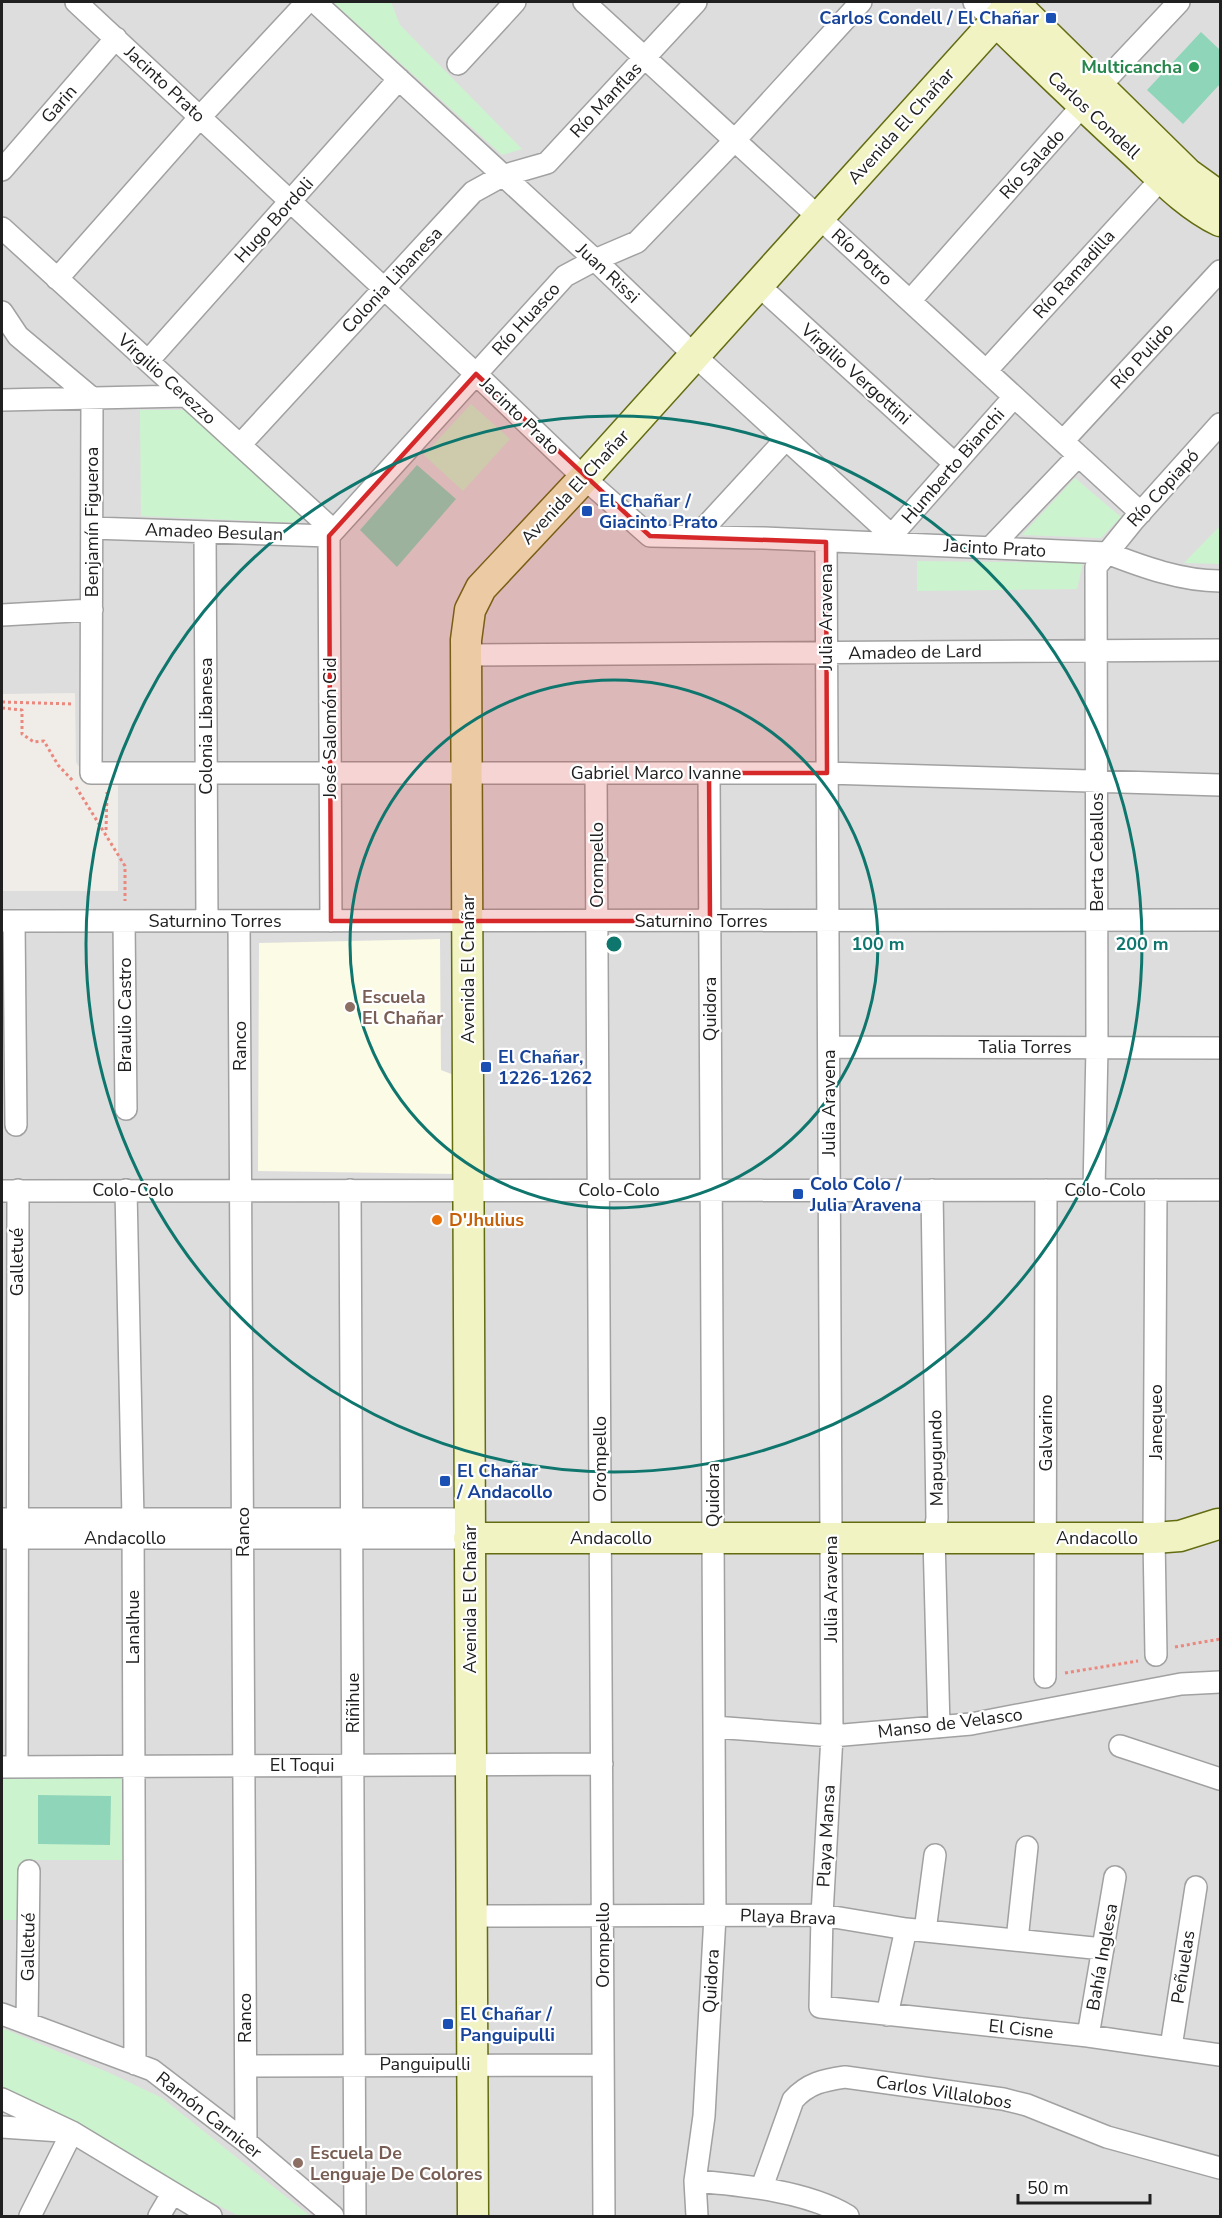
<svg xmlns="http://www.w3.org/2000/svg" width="1222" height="2218" viewBox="0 0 1222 2218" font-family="'Nunito Sans',sans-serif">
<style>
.residential{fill:#dedddd}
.education{fill:#fcfbe5}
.park{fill:#cbf4ce}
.pitch{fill:#8fd5b9}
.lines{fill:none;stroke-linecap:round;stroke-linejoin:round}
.street-casing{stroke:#a1a1a1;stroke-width:24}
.secondary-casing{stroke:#646c12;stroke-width:33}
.path{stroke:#ea887e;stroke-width:3;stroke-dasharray:3 3;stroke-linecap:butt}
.street{stroke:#fff;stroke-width:21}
.secondary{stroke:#f1f3c3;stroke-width:30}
.marked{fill:#d62828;fill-opacity:0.2;stroke:#d62828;stroke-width:4.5;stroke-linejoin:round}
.ring{fill:none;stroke:#0f766e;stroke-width:3}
.transit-dot{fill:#1a4fb4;stroke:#fff;stroke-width:2}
.leisure-dot{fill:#2e9e5b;stroke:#fff;stroke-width:2}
.education-dot{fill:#8d6e63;stroke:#fff;stroke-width:2}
.food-dot{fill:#e8710a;stroke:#fff;stroke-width:2}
.labels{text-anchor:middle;stroke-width:4.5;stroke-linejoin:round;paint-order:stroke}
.transit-label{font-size:18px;font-weight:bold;fill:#164399;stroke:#fff;text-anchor:start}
.leisure-label{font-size:18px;font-weight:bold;fill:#27864d;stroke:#fff;text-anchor:end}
.street-label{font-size:18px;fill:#202020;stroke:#fff}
.education-label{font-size:18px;font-weight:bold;fill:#785e54;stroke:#fff;text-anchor:start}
.food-label{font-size:18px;font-weight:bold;fill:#c56008;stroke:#fff;text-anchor:start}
.centre{fill:#0f766e;stroke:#fff;stroke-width:3}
.ring-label{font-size:18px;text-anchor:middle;font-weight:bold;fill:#0f766e;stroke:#fff;stroke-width:4.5;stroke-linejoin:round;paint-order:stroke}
</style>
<rect width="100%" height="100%" fill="#f0ede8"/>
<path class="residential" d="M2,2H1220V2216H2V891H118V783L83,774L76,762L75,693L2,694Z"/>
<path class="education" d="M440,939L441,1070L454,1075L456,1174L258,1171L259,943Z"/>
<path class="park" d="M333,2H391L400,25L522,149L502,155Z
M471,404L510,439L463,491L424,455Z
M140,410H185L301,516L300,523L141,516Z
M1075,478L1121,517L1101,538L1022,535Z
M1220,526V564L1184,563Z
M917,561L1083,563L1077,589L917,591Z
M126,1777L127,1860H23V1920H2V1779Z
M2,2028L112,2074L162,2098L310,2216H239L2,2095Z"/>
<path class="pitch" d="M1201,32L1220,50V84L1183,124L1147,90Z
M417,465L456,499L397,567L360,530Z
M38,1795L111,1796L110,1845L38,1844Z"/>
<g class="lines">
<g class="street-casing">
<path id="street" d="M76,2L476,374L584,478L650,536L764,538L1107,553C1143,567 1182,581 1220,581
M315,2L595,260L694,355L901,544
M584,2L1141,513
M974,2L996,21
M458,64L515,2
M2,170L116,38
M2,228L333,530
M57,279L200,117L307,2
M757,284L955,464
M910,301L1098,88L1179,2
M2,312L18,336L92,398L91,773H827L1220,785
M148,361L399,79
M986,371L1162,178
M2,400L186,396
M1063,441L1220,271
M240,445L473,192L502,176L547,163L696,2
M92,528L329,536L565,276L595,260L637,242L735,140L861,2
M205,532L207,921
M892,535L1014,397
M329,536L331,921
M696,537L786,439
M826,542L832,1736L822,1915L820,2007L1088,2036L1220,2055
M990,548L1078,456
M2,615L92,610
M466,655L1220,650
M596,773L604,2216
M2,921L1220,920
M14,921L16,1125
M124,921L126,1109
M239,921L246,2142
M829,1047L1220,1048
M126,1190L133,1519L135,2064
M350,1190L355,2216
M932,1190L937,1518L934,1538L939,1727
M1094,1190L1097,1048L1096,567L1134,520L1220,424
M1156,1190L1154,1538L1156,1655
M2,1191L1220,1190
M2,1519H471
M2,1538H469
M1045,1677L1046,1190
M714,1727L832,1736L971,1724L1181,1684L1220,1682
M1120,1746L1220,1779
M2,1767L602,1764
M17,1767L18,1190
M472,1916L822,1915L906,1929L1103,1949
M925,1931L935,1855
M1017,1940L1027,1847
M2,2014L152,2070L246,2142L333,2216
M887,2015L906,1929
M27,2023L29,1871
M1088,2036L1115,1877
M1171,2047L1196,1887
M246,2066L603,2065
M2,2099L72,2132L211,2216
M2,2127L61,2131
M695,2181C742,2185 807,2191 848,2216
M762,2187L793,2100C808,2083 824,2080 845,2077L1003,2099L1027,2105L1107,2137L1220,2168
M30,2216L72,2132
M159,2216L172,2194
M697,2216L695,2181L704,2116L715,1916L709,773"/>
</g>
<g class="secondary-casing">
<path id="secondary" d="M1013,2L1188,174L1220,197
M996,21C1041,65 1087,109 1134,152C1161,177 1187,205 1220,221
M469,1538H1154L1180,1536L1218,1524
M473,2216L466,640L470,610L481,588L584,478L1013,2"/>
</g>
<path class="path" d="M2,702L73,704
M2,708L22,710V734L34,742L44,741L58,765L73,781
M76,787L125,866V901
M106,830L107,792
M1175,1647L1220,1639
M1065,1673L1138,1661"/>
<use href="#street" class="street"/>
<use href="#secondary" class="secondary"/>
</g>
<path class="marked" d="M476,374L650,536L826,542L827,773H709L710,921H331L329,536Z"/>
<g class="ring">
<circle cx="614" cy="944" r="264"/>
<circle cx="614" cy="944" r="528"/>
</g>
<g class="transit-dot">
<rect x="1045" y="12" width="12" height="12" rx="3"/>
<rect x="581" y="505" width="12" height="12" rx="3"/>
<rect x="480" y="1061" width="12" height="12" rx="3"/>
<rect x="792" y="1188" width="12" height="12" rx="3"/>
<rect x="439" y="1475" width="12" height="12" rx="3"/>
<rect x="442" y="2018" width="12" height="12" rx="3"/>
</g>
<circle class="leisure-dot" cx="1194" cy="67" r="6"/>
<g class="education-dot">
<circle cx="350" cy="1007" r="6"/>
<circle cx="298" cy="2163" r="6"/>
</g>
<circle class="food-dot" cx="437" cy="1220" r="6"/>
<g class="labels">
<g class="transit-label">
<text x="1039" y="24" text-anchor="end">Carlos Condell / El Chañar</text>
<text x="599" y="507">El Chañar /<tspan x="599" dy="21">Giacinto Prato</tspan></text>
<text x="498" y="1063">El Chañar,<tspan x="498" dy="21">1226-1262</tspan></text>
<text x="810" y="1190">Colo Colo /<tspan x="810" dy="21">Julia Aravena</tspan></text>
<text x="457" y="1477">El Chañar<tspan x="457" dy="21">/ Andacollo</tspan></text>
<text x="460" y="2020">El Chañar /<tspan x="460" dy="21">Panguipulli</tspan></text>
</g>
<g class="leisure-label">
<text x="1182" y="73">Multicancha</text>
</g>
<g class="street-label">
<text transform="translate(165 84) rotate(43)" y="6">Jacinto Prato</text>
<text transform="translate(606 100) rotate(-47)" y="6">Río Manflas</text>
<text transform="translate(59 104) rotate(-49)" y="6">Garin</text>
<text transform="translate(1094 115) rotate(43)" y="6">Carlos Condell</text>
<text transform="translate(901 126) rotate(-48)" y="6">Avenida El Chañar</text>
<text transform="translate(1032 164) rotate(-48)" y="6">Río Salado</text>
<text transform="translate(274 220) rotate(-48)" y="6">Hugo Bordoli</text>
<text transform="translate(862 257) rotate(42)" y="6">Río Potro</text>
<text transform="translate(608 273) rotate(43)" y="6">Juan Rissi</text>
<text transform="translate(1074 274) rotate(-48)" y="6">Río Ramadilla</text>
<text transform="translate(392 280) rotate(-47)" y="6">Colonia Libanesa</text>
<text transform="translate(526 319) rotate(-48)" y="6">Río Huasco</text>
<text transform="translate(1142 356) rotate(-47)" y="6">Río Pulido</text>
<text transform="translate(856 374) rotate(42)" y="6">Virgilio Vergottini</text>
<text transform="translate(167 379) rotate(42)" y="6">Virgilio Cerezzo</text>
<text transform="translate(520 416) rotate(44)" y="6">Jacinto Prato</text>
<text transform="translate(953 466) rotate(-49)" y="6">Humberto Bianchi</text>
<text transform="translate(575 487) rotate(-47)" y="6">Avenida El Chañar</text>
<text transform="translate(1163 488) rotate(-48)" y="6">Río Copiapó</text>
<text transform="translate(92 522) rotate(-90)" y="6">Benjamín Figueroa</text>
<text transform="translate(214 532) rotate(2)" y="6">Amadeo Besulan</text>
<text transform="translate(995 548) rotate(3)" y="6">Jacinto Prato</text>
<text transform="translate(826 617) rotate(-90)" y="6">Julia Aravena</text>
<text transform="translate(915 652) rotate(-1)" y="6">Amadeo de Lard</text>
<text transform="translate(206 726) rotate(-90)" y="6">Colonia Libanesa</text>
<text transform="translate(330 728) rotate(-90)" y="6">José Salomón Cid</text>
<text x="656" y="779">Gabriel Marco Ivanne</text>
<text transform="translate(1097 852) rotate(-90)" y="6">Berta Ceballos</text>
<text transform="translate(597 865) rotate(-90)" y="6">Orompello</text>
<text x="215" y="927">Saturnino Torres</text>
<text x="701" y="927">Saturnino Torres</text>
<text transform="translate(468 969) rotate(-90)" y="6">Avenida El Chañar</text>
<text transform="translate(710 1009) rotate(-90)" y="6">Quidora</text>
<text transform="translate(125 1015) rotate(-90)" y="6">Braulio Castro</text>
<text transform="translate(240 1046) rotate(-90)" y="6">Ranco</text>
<text x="1025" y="1053">Talia Torres</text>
<text transform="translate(829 1103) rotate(-90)" y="6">Julia Aravena</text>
<text x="133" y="1196">Colo-Colo</text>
<text x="619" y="1196">Colo-Colo</text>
<text x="1105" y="1196">Colo-Colo</text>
<text transform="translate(17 1262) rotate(-90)" y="6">Galletué</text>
<text transform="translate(1156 1422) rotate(-90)" y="6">Janequeo</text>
<text transform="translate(1046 1433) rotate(-90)" y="6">Galvarino</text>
<text transform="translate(936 1458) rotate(-91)" y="6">Mapugundo</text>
<text transform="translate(600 1459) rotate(-90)" y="6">Orompello</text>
<text transform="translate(713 1495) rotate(-90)" y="6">Quidora</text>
<text transform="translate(243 1532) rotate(-90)" y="6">Ranco</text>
<text x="125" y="1544">Andacollo</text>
<text x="611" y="1544">Andacollo</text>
<text x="1097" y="1544">Andacollo</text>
<text transform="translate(831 1589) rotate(-90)" y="6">Julia Aravena</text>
<text transform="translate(470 1599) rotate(-90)" y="6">Avenida El Chañar</text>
<text transform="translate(133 1627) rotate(-90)" y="6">Lanalhue</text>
<text transform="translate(353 1703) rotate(-90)" y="6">Riñihue</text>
<text transform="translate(950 1723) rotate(-7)" y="6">Manso de Velasco</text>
<text x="302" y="1771">El Toqui</text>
<text transform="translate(826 1836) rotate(-87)" y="6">Playa Mansa</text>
<text transform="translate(788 1917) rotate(2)" y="6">Playa Brava</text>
<text transform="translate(603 1945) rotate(-90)" y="6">Orompello</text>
<text transform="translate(28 1947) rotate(-89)" y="6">Galletué</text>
<text transform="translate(1102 1957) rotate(-80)" y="6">Bahía Inglesa</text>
<text transform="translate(1183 1967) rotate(-81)" y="6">Peñuelas</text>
<text transform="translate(711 1981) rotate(-87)" y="6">Quidora</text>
<text transform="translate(245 2018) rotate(-90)" y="6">Ranco</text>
<text transform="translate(1021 2029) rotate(6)" y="6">El Cisne</text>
<text x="425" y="2070">Panguipulli</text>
<text transform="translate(944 2092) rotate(9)" y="6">Carlos Villalobos</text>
<text transform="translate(209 2115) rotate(38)" y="6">Ramón Carnicer</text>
</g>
<g class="education-label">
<text x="362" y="1003">Escuela<tspan x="362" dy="21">El Chañar</tspan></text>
<text x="310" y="2159">Escuela De<tspan x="310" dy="21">Lenguaje De Colores</tspan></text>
</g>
<g class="food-label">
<text x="449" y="1226">D'Jhulius</text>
</g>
</g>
<circle cx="614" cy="944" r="9" class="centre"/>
<g class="ring-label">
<text x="878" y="950">100 m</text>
<text x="1142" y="950">200 m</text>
</g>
<rect width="1222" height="2218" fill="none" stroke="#202020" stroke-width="6"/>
<path d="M1018 2194v9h132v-9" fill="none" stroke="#202020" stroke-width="3"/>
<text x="1027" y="2194" font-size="18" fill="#202020" stroke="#ffffff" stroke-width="4.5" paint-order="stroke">50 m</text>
</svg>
